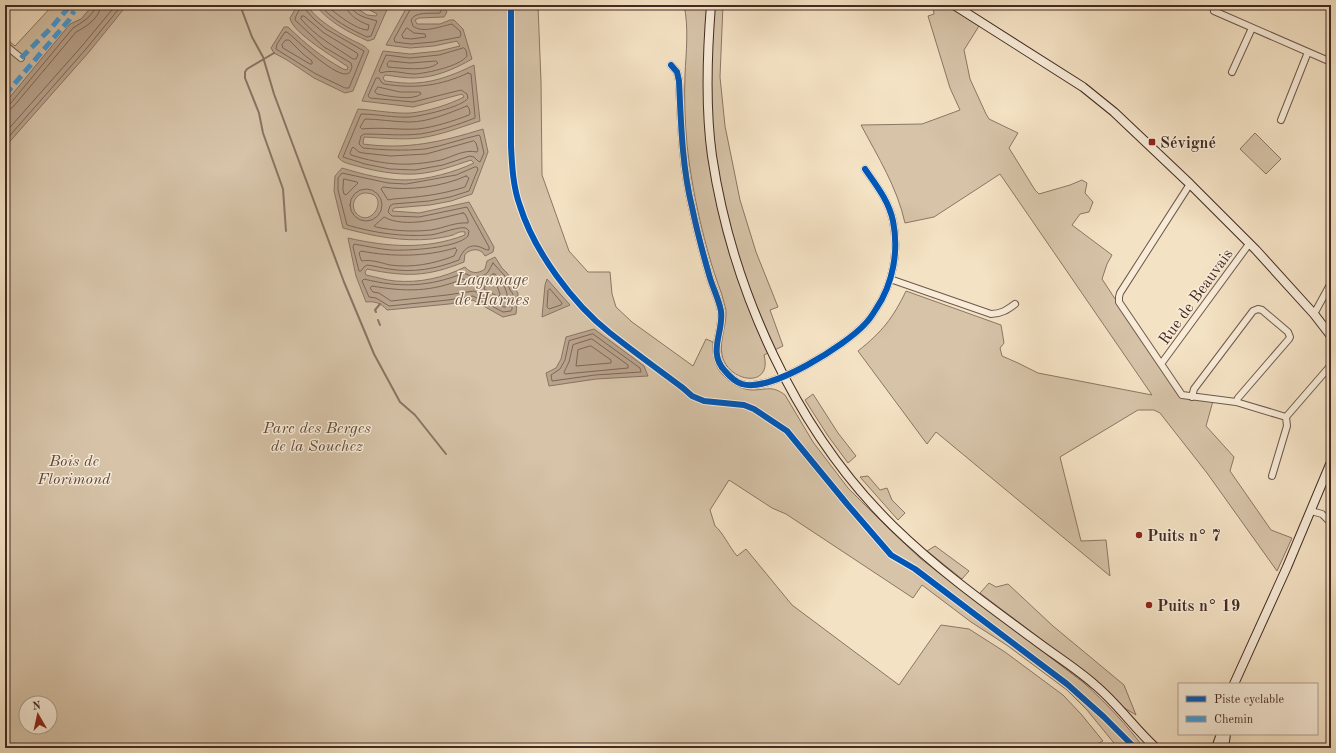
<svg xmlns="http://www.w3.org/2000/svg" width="1336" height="753" viewBox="0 0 1336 753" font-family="'Old Standard TT',serif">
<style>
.green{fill:#d6c3a8;stroke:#8c7664;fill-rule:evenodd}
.water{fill:#b8a38d;stroke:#897362;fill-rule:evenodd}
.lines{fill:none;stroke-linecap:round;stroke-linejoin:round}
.shore{stroke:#7e6657;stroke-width:1}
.stream{stroke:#897362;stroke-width:2}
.street-casing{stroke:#6f584a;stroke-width:8}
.secondary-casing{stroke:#432a21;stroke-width:10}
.street{stroke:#f8ecd9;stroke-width:6}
.secondary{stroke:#f8ecd9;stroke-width:8}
.quiet{stroke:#3f9ce0;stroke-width:5;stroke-dasharray:10 5;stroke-linecap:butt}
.cycleway-casing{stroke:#f8ecd9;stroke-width:8}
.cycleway{stroke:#0057b8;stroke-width:6}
.poi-dot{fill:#8f2418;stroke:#f8ecd9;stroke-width:1.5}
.labels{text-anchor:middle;stroke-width:3;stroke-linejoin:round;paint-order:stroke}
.poi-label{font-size:16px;font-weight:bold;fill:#432a21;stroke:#f8ecd9;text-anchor:start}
.street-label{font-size:16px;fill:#432a21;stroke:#f8ecd9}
.park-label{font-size:16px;font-style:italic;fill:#60493c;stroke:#f8ecd9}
.water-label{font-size:17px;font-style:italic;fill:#664e41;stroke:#f8ecd9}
</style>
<rect width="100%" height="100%" fill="#f4e2c4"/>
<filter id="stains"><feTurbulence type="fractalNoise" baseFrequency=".005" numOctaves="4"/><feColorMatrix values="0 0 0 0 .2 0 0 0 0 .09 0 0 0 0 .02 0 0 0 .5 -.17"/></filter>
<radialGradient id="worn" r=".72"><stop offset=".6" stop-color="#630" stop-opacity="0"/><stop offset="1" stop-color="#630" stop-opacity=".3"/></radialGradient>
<path class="green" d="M53,5H538L541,82L542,175L569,251L588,272H610L612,294L616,307L632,322L693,366L706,339L713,342C713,348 713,355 715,361C718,375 738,390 752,390C767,390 772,385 785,395L813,442L848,488L888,528L921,559L1084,683C1106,703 1126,724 1144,748H1118L1087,710L1067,690L1008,646L971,622L922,585L913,598L786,514L772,508L729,480L710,510L715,526C722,531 730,548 737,556L746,549L792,605L899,685L941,625L969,629L1005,652L1063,695L1081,714L1103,741L1089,748H5V38L15,46ZM26,703H50V727H26Z
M684,5H723L720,77L725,126L740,200L756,252L778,307L770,310L783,346L764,355C773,389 728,383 722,355C719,340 727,325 726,310C725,305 723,300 722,295C717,281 712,267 708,252C698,216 691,181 687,145C685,121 684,98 685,75C686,52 689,28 684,5Z
M933,5H947L979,26L964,50L970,79L986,114L989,119L1018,133L1009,148L1035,190L1039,194L1070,185L1082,180L1087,183L1085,193L1093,202L1089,212L1080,214L1072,225L1112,255L1107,264L1102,279L1179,396L1213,401L1206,426L1234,457L1230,471L1271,530L1292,538L1277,571L1207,473L1160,413L1154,410H1138L1060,457L1081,541L1106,540L1110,576L936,432L927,444L858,351C882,332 893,318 906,291L1001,325L1004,343L1000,348L1002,356L1018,363L1038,373L1152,395L1000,174L934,217L905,223C897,187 878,157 861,125L922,124L960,110L950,88L928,16L934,14Z
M1255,133L1281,159L1266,174L1240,149Z
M813,394L838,433L856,456L848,463L828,436L805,400Z
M868,476L880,490L887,488L892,500L905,513L898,520L860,477Z
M935,546L969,571L962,579L927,551Z
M989,583L996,587L1008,584L1053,626L1124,685L1136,715L1121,706L1098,682L980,593Z"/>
<path class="water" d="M93,5H127L89,52L5,147V103L70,24L81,19Z
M298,5H308C312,17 339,33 350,39C357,43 365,45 369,51L353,91L345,93L314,78L287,60L274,53L271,48L284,27H288C307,45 320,56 343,69L347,70L348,67C336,58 292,33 290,18Z
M315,5H352L367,15L376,16L377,14L361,5H389L374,39L368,41C348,32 329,22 315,5Z
M408,5H442L447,12L444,17L419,18L415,20L417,24H440L450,20H454L463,29L472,59C455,69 434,78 413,78C404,78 394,76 385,75L383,78L385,81C395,82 406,84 416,83C436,82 456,74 474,65L480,121C461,127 441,135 420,138C402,140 383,138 364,137L363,144C407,150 441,142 483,129L488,152L472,194L451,201L430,205L394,208L392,211L419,213L469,202L494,247L493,252L485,256C481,248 472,248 465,254L464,262C427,277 406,277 367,269L365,272L366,275C376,277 385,280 395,281C420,283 443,278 465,267C471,274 478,274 485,269L487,261L495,257L502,268L508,274L514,288L518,293L516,314L503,317L473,300L449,304L387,310C381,303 375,301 366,302L356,276L348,238C388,247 426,250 465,235V232C460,231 457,233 453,235C446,237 439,238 432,239C401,242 373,236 343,228L334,191L335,176L342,168C362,174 384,180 405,180C427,180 455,172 474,163L471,160C453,166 434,173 415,174C396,175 375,171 357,166C350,164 342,163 338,157L358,109C373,110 396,114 411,113C429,111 448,105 464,97L462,94L413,107L362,101L383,51L410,54L439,51L460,46L457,41L434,46L410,48L386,45ZM364,193C392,192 372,231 356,213C350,205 355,195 364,193Z
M547,279L570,305L542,317L545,285Z
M594,329L644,366L648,376L596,379L549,386L546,373L556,368L561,359L566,337Z"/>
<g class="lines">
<path class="shore" d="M320,5C332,20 350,29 367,37L371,36L377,21C368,18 353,16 351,5
M326,5C335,13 356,30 368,30L369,25C360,22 347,15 346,5
M411,5V8L394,39L395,42L411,44L433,42L460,37L461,35L460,31L452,24C441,26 423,34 413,26L411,20C415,11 431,14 440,13L441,11L439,5
M303,7L315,20L326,29L364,51L349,88H345L316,74L276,49L277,44L285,32H287C296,39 338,81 349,73C351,71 351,69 352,67L351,63L324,47L295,20C295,16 300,8 303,7Z
M302,16H304L324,33L357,53L358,55L356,59H353C335,47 315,36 301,19Z
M407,28L414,33L425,34L426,37L411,39L403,38L402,35Z
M286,40H289L303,54L312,61V64H310L283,48L282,45Z
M464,48L466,50L467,56C460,66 428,73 415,74C404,74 391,69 381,73L379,71L386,55L410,58L439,55Z
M390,61L410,63L436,61L438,63C429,72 401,68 388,67L387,64Z
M468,73L471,74L475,116V118C457,125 439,131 420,134C402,136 383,134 364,134L361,136L359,144L363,148C383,150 404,151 425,149C443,146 461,139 479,135L480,136L484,153L480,162L478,161L474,157L470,156L443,165L415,170L390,169L365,164L343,157L361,114C377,114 394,118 410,117C421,116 463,107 468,98L467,94L461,90L413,102L370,98L368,96L376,78H379L382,83L384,84C415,89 440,86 468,73Z
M378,87L400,92H420L421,94C413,101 388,96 377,94L375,92Z
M5,105L10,104L73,28C81,23 94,16 96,5
M467,106L469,108L470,113L469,115C453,121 435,127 418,129C399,130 381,127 362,129L360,127L365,119C379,119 394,122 409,122C429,122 449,113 467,106Z
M5,110H9L13,107L76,32C86,27 100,18 101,5
M5,133L82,46L116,5
M5,141L86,49L122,5
M474,141L476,143L478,150L477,152C464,149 452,157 441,160C408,167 383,165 351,155L350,153L352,148L353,147L359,152L363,153L391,156L426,154Z
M475,167H477L478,169L469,191L450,197L429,201L393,204L390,206L388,212L392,216L419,217L467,207L489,247V250C485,250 483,248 480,247C469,243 462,251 459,260C436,269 413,273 389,269C382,268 375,266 367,265L364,267L361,271H359L353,247L354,244C366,246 379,249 391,250C407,251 458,248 468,236L469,231L466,228C459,226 440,234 430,235C401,237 375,233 347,225L338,190V178L342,173L388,183L406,184L456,175Z
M466,176L469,178L465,187C440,195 419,197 393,199L388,200L381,189L383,187C408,191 442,187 466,176Z
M344,179L357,182L358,183L346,195L344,194L343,190Z
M350 205a16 16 0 1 1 32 0a16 16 0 1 1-32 0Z
M463,213L465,214L468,220V223C455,222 444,228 431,230C413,232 394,231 376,227L374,226L384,217C406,229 440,218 463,213Z
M455,248L457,250L454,256C433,264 412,268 390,265C381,263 371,259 362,261L361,260L359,253L361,251C392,257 425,257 455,248Z
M493,263L505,276L510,290L513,294L512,309L511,311L503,312L473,296L448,300L389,306L376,298L369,297L362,281L364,279C400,288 429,287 464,273C471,277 482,279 488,272C490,269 491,266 493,263Z
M493,274H495C503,281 511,296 506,307H504L474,291L447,295L391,301L379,293L373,292L370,288L372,286C406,292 431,292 463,279C474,283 484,283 493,274Z
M493,282L496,283L500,294L499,297L484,289L485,286Z
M550,289L562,303L561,305L549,309L547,307L548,291Z
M593,334L640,368L641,372L595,375L552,381L551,375L560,369L565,360L569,341Z
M592,339L628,365V368L565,374L564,372L569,362L573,345Z
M591,346L611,360V363L576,366L578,350Z"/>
<path class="stream" d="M240,5L252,37L263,57L274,94L344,282L374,354L400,402L415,415L446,454
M274,53L247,69L245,72V78L259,113L263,133L283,189L286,231
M376,312L375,310L380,304
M378,320L380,325"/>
<g class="street-casing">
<path id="street" d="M1214,11L1331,62
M5,45L21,58
M671,65L677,72L679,81C681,123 682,166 692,207C697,231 703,254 710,278C713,288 719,300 721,311C724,332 707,352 725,371C730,377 735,382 742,384C770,393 846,345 865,324C869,320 873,314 876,309C893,284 899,251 893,221C889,201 876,185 865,169
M1232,72L1252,28
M1281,120L1308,52
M1190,184L1120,293L1119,297V302L1182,395L1236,402L1286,417
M890,279L991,314C1001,314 1007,310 1015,304
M1314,314L1331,283
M1161,364L1249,244
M1192,397L1194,389L1253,311L1258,309L1262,310L1288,332L1290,337L1289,339L1238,398L1236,402
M1272,476L1287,426L1286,417L1331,365
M1311,511L1322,514L1331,523"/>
</g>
<g class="secondary-casing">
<path id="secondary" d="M711,5C707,55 705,106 712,156C732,290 796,431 893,526C937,569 987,605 1036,641C1056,656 1077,669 1095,685C1118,704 1134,728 1156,748
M954,5L1083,87L1114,112L1190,184L1256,250L1314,314L1331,336
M1234,684L1287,567L1331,462
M1216,748L1221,734
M1224,748L1226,734"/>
</g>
<use href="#street" class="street"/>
<use href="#secondary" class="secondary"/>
<path class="quiet" d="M21,58L51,28L69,7
M5,95L69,20L74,11"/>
<g class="cycleway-casing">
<path id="cycleway" d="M511,5V146C512,166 513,187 520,206C534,251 573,304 610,333C634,352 659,370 683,388L692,396L704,401L744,405L754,409L787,431L847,504L891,555L915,569L1067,684L1104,717L1135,748
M671,65L677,72L679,81C681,123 682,166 692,207C697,231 703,254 710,278C713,288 719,300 721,311C724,332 707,352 725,371C730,377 735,382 742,384C770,393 846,345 865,324C869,320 873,314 876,309C893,284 899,251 893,221C889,201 876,185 865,169"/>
</g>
<use href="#cycleway" class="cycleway"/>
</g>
<g class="poi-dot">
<rect x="1148" y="138" width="8" height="8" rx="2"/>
<circle cx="1139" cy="535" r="4"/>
<circle cx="1149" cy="605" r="4"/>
</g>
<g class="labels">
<g class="poi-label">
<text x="1160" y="148">Sévigné</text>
<text x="1147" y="541">Puits n° 7</text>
<text x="1157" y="611">Puits n° 19</text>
</g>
<g class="street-label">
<text transform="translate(1195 296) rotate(-54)" y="6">Rue de Beauvais</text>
</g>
<g class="park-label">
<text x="317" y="433">Parc des Berges<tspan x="317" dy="18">de la Souchez</tspan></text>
<text x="74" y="466">Bois de<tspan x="74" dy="18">Florimond</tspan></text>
</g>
<g class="water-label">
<text x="492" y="285">Lagunage<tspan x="492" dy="20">de Harnes</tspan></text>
</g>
</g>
<rect width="1336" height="753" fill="none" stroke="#f4e2c4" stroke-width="20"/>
<rect x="6" y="6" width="1324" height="741" fill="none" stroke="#432a21" stroke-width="2"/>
<rect x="10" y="10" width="1316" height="733" fill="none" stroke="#432a21"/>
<rect x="1178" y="683" width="140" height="52" fill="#f8ecd9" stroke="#b09e8f"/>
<rect x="1186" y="696" width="20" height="6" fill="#0057b8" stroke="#b09e8f"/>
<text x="1214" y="703" font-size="12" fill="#432a21">Piste cyclable</text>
<rect x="1186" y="716" width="20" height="6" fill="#3f9ce0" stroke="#b09e8f"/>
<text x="1214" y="723" font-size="12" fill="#432a21">Chemin</text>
<g transform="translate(38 715) rotate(351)"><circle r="19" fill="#f8ecd9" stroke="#b09e8f"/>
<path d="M0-3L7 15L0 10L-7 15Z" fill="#8f2418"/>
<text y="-6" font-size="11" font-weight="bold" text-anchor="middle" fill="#432a21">N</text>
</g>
<rect width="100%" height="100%" filter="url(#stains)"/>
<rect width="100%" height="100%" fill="url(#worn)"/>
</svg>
